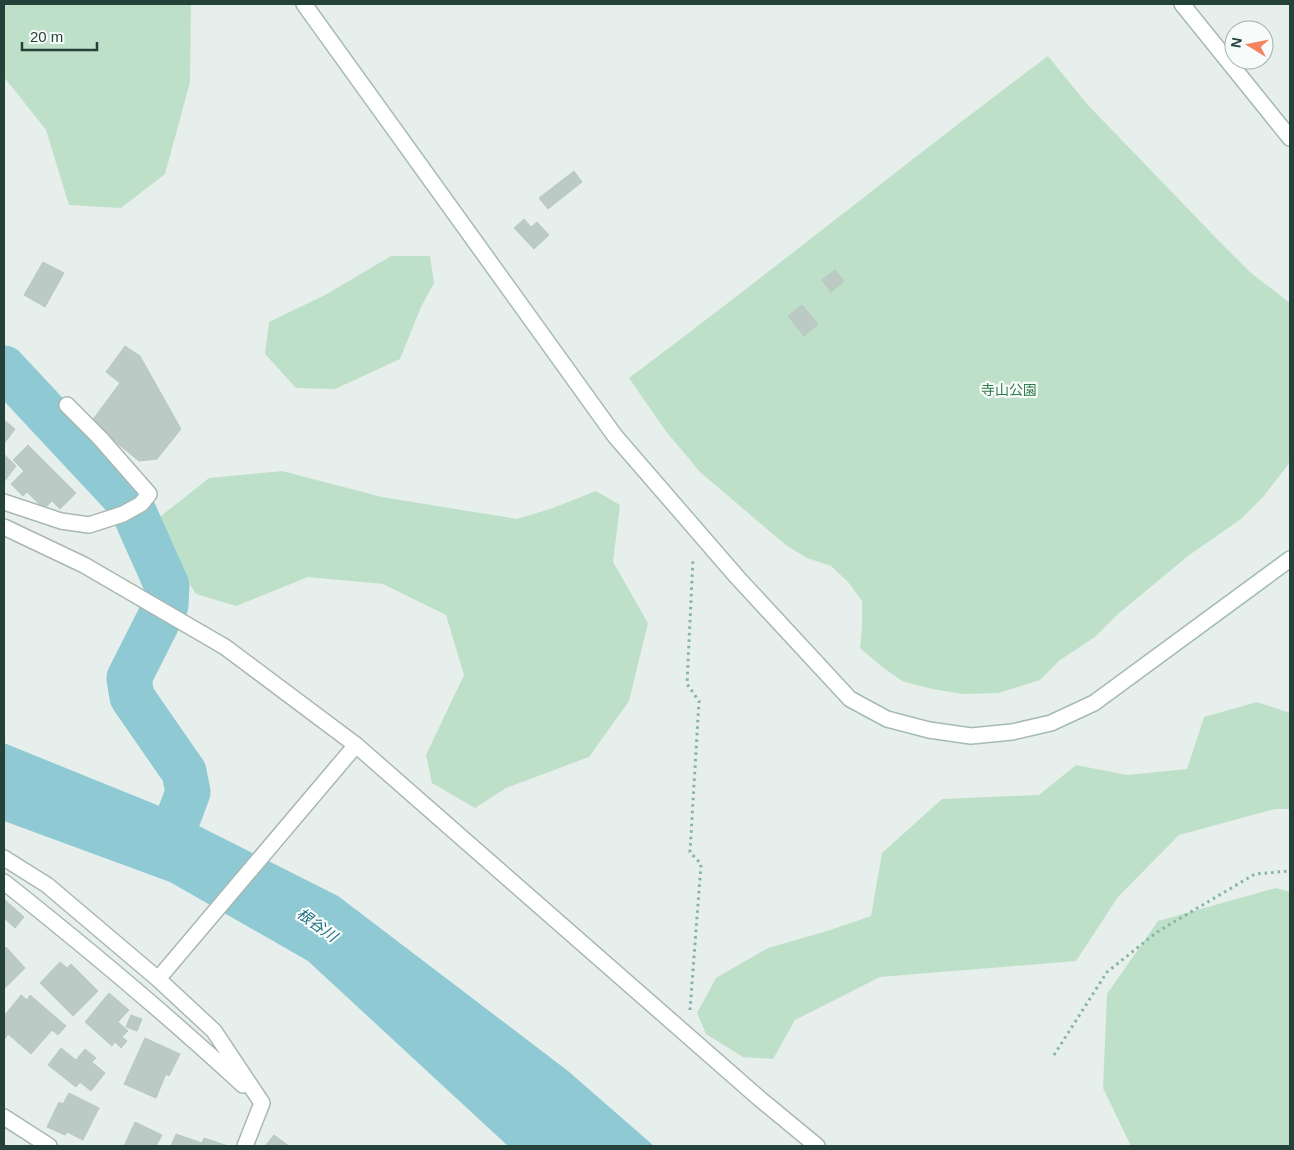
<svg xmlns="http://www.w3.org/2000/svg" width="1294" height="1150" viewBox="0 0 1294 1150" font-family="Arial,'Noto Sans JP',sans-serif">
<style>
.green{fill:#bfe0c8}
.water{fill:#8ec9d4}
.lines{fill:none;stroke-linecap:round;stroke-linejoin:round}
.river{stroke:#8ec9d4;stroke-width:45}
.building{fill:#bbcac4;stroke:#b8c9c2}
.street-casing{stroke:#a8b8b2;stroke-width:18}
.secondary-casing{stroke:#a4bbb3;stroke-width:18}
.path{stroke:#86b3a5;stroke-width:3;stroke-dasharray:2.5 4;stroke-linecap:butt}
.street{stroke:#fff;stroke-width:15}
.secondary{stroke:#fff;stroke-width:15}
.labels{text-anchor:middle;stroke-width:4.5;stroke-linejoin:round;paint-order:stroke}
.park-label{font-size:14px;fill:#2d7a4b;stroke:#f7fbf9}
.water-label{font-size:15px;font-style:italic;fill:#1c6f80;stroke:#f7fbf9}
</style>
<rect width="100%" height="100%" fill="#e6efeb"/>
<path class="green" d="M4,4H192L191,5L190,82L165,174L121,208L69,205L46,130L4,77Z
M1048,56L1087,104L1219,241L1251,273L1290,303V461L1287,466L1263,497L1241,519L1188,556L1118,614L1095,637L1060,660L1040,680L999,693L963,694L932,689L902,681L881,666L860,648L862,628V601L848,582L831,566L807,558L787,546L700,472L665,430L629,378C770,273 907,161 1048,56Z
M391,256H430L434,283L421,307L400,359L335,389L296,388L265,354L269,322L327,294Z
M282,471L382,497L517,519L553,508L596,491L620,505L613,562L648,623L629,701L589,757L506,788L475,808L432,783L426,755L464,675L446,615L383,584L308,577L236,606L196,594L165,546L161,516L209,478Z
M1257,702L1290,713V809H1275L1179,835L1118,897L1076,961L880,977L795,1020L773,1059L743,1057L706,1034L697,1013L716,978L768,948L827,931L871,916L882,853L942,799L1039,795L1076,765L1127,775L1187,769L1204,717Z
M1276,888L1290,892V1146H1131L1103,1088L1107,994L1158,921Z"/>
<path class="water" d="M4,743L157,805L338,896L568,1071L654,1146H508L308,961L170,882L4,821Z"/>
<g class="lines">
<path class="river" d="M4,368L130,503L167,586L166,605L129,678L132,697L184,772L188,792L169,843"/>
</g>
<path class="building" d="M574,171L582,182L548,209L539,198Z
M524,219L531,227L537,222L549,235L534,249L514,228Z
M43,262L64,273L45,307L24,295Z
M835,270L844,281L831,292L822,280Z
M802,305L818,324L804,336L788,316Z
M125,346L140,356L181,429L157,459L139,461L91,422L120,383L106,372Z
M4,420L15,429L4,444Z
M28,445L76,493L60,509L52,501L44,509L27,492L23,496L11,484L24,471L13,460Z
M4,454L16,466L4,482Z
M5,900L24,917L15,928L4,918V902Z
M6,947L25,968L4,989V949Z
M60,962L67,968L71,964L98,991L73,1016L40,983Z
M109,993L129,1010L118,1022L128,1031L122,1037L127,1041L121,1048L115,1042L112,1046L85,1022Z
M21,995L27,1000L30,995L66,1026L58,1035L52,1030L31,1054L8,1034L4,1040V1016Z
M131,1015L142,1019L137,1031L126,1027Z
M145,1038L180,1054L169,1076L166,1074L156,1098L124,1084Z
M61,1048L76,1060L85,1049L96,1058L92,1062L105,1073L91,1091L80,1082L76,1087L48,1065Z
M69,1093L99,1108L83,1140L67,1132L65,1135L47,1127L59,1102L63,1104Z
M135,1122L162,1135L156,1146H124Z
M176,1134L202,1143L204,1138L228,1146H171Z
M274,1135L289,1146H265Z"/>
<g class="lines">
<g class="street-casing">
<path id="street" d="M4,502L61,521L89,525L123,514L141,504L149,494L100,438L67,405
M4,527L84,565L225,647L356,745L760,1099L817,1146
M4,858L47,885L158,979L214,1031L262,1103
M4,882C86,947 166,1014 243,1085
M158,979L356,745
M4,1117L49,1146
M245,1146L262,1103"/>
</g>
<g class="secondary-casing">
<path id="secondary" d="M304,4L615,436L737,577L850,699L887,719L929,730L971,736L1012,732L1051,723L1094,703L1290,559
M1182,4L1290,138"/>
</g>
<path class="path" d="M690,1010L701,864L690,852L699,701L687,684L693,558
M1054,1055L1107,972L1157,932L1255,874L1290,871"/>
<use href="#street" class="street"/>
<use href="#secondary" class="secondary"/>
</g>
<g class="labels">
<g class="park-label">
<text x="1009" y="395">寺山公園</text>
</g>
<g class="water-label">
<text transform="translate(317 925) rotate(36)" y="5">根谷川</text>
</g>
</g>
<rect width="1294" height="1150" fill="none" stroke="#24423a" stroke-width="10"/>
<g transform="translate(1249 45) rotate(280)"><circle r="24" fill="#f7fbf9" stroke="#a3b1ad"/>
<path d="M0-4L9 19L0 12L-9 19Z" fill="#f4845f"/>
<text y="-8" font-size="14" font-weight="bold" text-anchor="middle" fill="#24423a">N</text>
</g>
<path d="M22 42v8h75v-8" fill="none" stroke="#24423a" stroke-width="2.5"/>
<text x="30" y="42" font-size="15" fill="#24423a" stroke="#f7fbf9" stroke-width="4" paint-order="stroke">20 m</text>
</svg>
